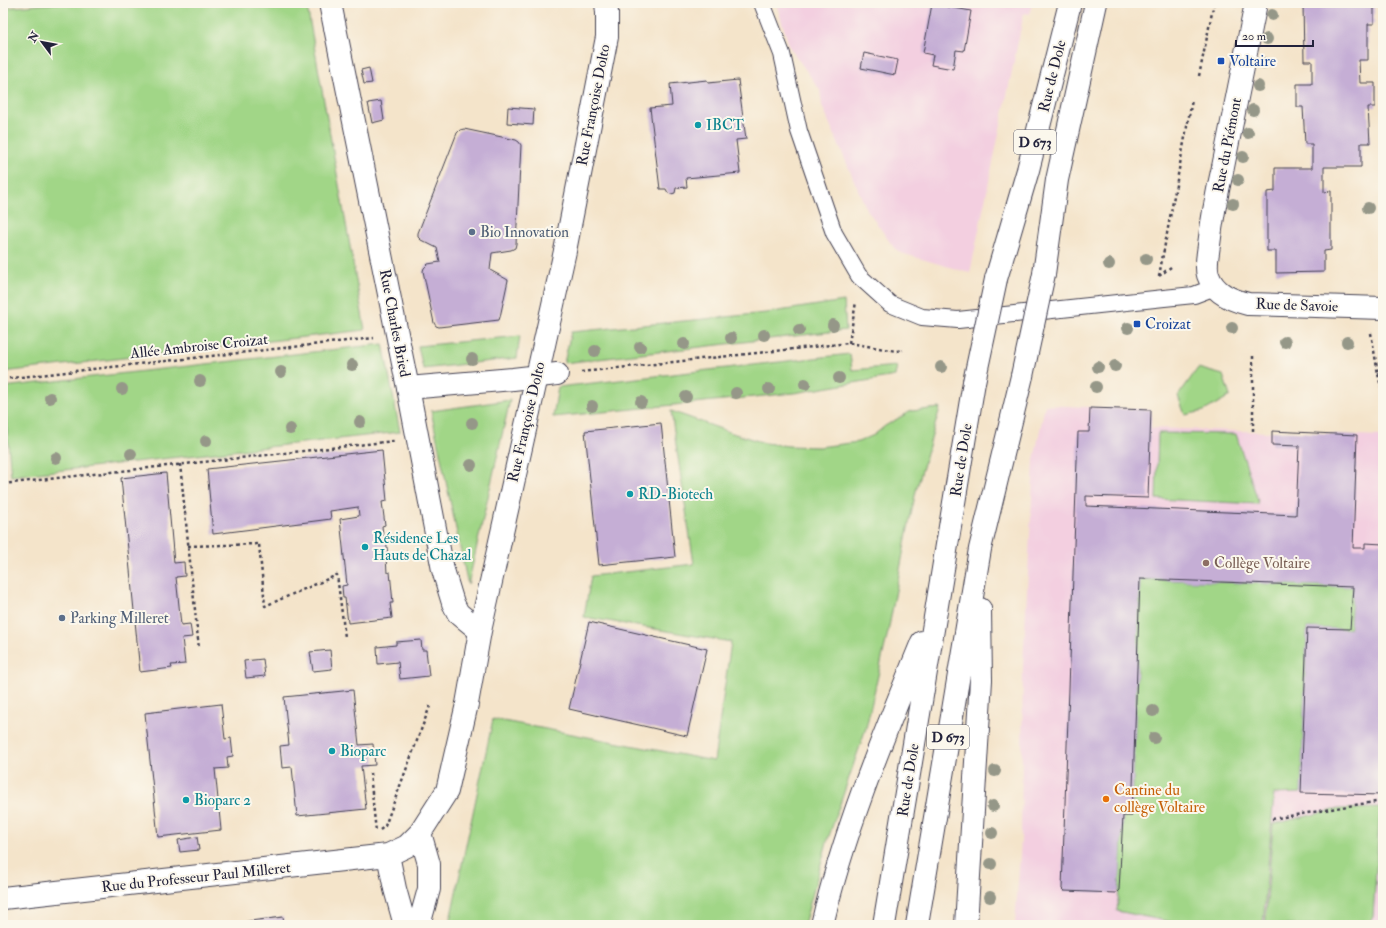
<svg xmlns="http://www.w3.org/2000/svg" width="1386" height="928" viewBox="0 0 1386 928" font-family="'IM FELL Double Pica',serif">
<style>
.built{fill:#f3cfe0}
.green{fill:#a1d687;stroke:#627c61}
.building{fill:#c5aed5}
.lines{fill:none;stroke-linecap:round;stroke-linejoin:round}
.service-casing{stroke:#423f50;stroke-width:18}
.pedestrian-casing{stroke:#423f50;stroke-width:24}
.minor-casing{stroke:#423f50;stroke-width:24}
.primary-casing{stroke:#423f50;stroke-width:24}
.path{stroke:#423f50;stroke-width:2.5;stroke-dasharray:3 3;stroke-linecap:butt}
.service{stroke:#fff;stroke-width:16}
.pedestrian{stroke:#fff;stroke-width:22}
.minor{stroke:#fff;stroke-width:22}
.primary{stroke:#fff;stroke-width:22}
.primary-bridge-casing{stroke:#423f50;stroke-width:24;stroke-linecap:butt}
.primary-bridge{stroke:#fff;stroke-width:22}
.tree{fill:#959788}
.transit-dot{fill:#1a4fb4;stroke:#fbf7ec;stroke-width:1.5}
.culture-dot{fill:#0f9aa8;stroke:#fbf7ec;stroke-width:1.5}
.service-dot{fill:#5c6f8a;stroke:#fbf7ec;stroke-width:1.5}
.education-dot{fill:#8d6e63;stroke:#fbf7ec;stroke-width:1.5}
.food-dot{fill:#e8710a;stroke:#fbf7ec;stroke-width:1.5}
.labels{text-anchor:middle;stroke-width:4;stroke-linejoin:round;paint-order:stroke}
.shield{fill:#fbf7ec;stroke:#636270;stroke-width:1}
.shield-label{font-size:14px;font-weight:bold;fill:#22223b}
.transit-label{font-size:15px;fill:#164399;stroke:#fbf7ec;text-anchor:start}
.street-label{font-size:15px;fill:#22223b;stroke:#fbf7ec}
.culture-label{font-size:15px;fill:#0d838f;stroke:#fbf7ec;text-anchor:start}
.service-label{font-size:15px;fill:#4e5e75;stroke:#fbf7ec;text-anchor:start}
.education-label{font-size:15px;fill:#785e54;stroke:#fbf7ec;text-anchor:start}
.food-label{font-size:15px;fill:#c56008;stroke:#fbf7ec;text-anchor:start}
</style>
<rect width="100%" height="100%" fill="#fbf7ec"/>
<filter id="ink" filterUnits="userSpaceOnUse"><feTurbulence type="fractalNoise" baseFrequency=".025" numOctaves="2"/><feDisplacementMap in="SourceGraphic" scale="8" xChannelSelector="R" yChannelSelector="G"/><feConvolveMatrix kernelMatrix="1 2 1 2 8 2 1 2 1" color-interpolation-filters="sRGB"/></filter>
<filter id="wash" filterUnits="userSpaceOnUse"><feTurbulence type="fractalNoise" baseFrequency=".012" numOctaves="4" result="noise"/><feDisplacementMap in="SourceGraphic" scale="16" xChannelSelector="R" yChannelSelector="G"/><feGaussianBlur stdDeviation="0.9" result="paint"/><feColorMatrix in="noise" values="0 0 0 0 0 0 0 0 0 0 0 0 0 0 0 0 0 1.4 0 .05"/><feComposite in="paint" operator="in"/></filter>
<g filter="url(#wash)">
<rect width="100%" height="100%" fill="#f4e4ca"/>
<path class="built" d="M776,3H1032L1030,14L1024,13L970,273L901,253L894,248L866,208L822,106L820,90L790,48Z
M1045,405L1151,410V428L1383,436V925H1015L1021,841L1023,665L1034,460Z"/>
<path class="green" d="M59,3H302L307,6L365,330L3,372V8Z
M844,301L846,330L564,363L571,332L766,313Z
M520,336L517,358L423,369L418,346Z
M383,344L400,432L11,476L3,387Z
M850,354L852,370L897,366L895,376L794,393L553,417L558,387Z
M1198,368L1223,375L1230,396L1204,411L1185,415L1178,396Z
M510,400L468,585L431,411Z
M940,408L916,491L907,533L888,632L866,728L827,842L804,925H449L493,719L714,761L731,642L584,617L591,576L694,564L671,411L735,434L765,443L788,446L819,447L858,442L874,435L885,426L911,411Z
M1158,433L1236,434L1259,504L1156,499Z
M1140,579L1353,587L1350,629L1307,628L1301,793L1274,794L1263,925H1186L1117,911L1119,890L1123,816H1132Z
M1380,808L1373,917L1368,925H1265L1273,824L1338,809Z"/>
<g id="blocks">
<path class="building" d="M1303,3H1374V24H1368V60H1359L1360,83H1375V107H1368L1370,143H1361V167H1324V192L1331,191V250L1324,251V272L1276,273V251H1267V192L1275,191V168H1312V144H1305L1303,107H1297V84H1312V61H1304Z
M932,4L971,11L964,51L956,50L953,69L931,65L933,55L923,53Z
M864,53L898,60L895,75L861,68Z
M369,68L372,83L364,84L361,70Z
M707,80L708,83L738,80L746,139L736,140L740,173L686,178L687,187L676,188L675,193L671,194L668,193L666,189H660L650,108L672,106L670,84Z
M381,101L384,120L372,123L368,103Z
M508,107L534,109L533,125L507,123Z
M464,129L516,140L519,142L521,145L516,244L515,248L511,250L492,253L490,270L508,280L500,317L499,320L439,327L436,326L434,323L423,271L424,268L428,264L440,262L437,248L421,240L418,237V233L457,133L460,130Z
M1090,408L1151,410L1148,498L1086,496V506L1296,515L1299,446L1272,445V431L1357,435L1353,548H1365V543L1383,544V795L1301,793L1307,628L1350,629L1353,587L1140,579L1132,816H1123L1119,890L1116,893L1064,891L1062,889L1078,432H1089Z
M661,423L675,557L599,565L585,431Z
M382,450L387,501L382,502L385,525L382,526L383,536H386L388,558H386L387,573L390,572L393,603H390L392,618L348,623L345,598H343L342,586L347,585L340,519L359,516L358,507L330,511L331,519L213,534L207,469Z
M166,473L174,563L184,562L185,576L176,577L181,625L190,624L192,637L182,638L185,664L171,665L172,668L140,672L121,478Z
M589,622L707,649L687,736L569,709Z
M421,640L422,650H426L429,676L400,679L398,662L378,664L377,647L396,645V642Z
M330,650L332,669L313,671L310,652Z
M263,659L265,676L246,678L244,661Z
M353,690L359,745L373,744L375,765L361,766L366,809L297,816L292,767L282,768L280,746L289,745L284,697Z
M221,704L225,739L231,738L233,756L227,757L228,768L215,769L221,830L158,837L145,713Z
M197,837L199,850L180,852L178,840Z
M283,917L284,925H225V924Z"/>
</g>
</g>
<g filter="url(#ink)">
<use href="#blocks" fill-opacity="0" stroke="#423f50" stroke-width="1"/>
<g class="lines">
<g class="service-casing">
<path id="service" d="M762,3L782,54L799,131L834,233L859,276L890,304L922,317L958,320L1164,298L1194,295L1215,287"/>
</g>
<g class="pedestrian-casing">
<path id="pedestrian" d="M408,388L513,379L557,374"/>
</g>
<g class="minor-casing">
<path id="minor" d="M330,3L408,388L443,570L453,603L458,613L480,631
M1256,3C1245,58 1234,112 1223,167C1217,193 1212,218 1209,245C1208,254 1205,266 1208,275C1214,293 1231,300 1248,304L1383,308
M388,855L395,889L405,925
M3,898L388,855L407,846L420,833L447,791L467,704L480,631L565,251L607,37V13L606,3
M419,925L429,889V864L420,833"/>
</g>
<g class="primary-casing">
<path id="primary" d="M1044,274L1057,180L1096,3
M996,279L1028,170L1070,3
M822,925C845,827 884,735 922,642
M884,925L974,382
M917,925L980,549L1022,376
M966,925L981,680L980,609"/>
</g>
<path class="path" d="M1199,76L1214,3
M1159,276L1192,100
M1159,276L1171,267
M1371,333L1378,374L1383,395
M849,343L856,302
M581,372L849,343L896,351L903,350
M1378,374L1383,371
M3,379L374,338
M1253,431V355
M180,464L199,649
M3,468L7,510
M3,484L394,441
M188,546L259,544L265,606L337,575L345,637
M370,773L376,832
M1272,819L1354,805L1383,801
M380,830L385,826L430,706"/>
<use href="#service" class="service"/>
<use href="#pedestrian" class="pedestrian"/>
<use href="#minor" class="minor"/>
<use href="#primary" class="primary"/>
<g class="primary-bridge-casing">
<path id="primary-bridge" d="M1022,376L1044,274
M974,382L996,279"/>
</g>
<use href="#primary-bridge" class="primary-bridge"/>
</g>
<g class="tree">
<circle cx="1272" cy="15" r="6"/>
<circle cx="1267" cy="39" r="6"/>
<circle cx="1263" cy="63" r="6"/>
<circle cx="1258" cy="86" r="6"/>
<circle cx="1253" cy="110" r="6"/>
<circle cx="1248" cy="133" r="6"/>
<circle cx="1243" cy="157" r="6"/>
<circle cx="1238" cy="180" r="6"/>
<circle cx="1233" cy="204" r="6"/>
<circle cx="1368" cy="208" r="6"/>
<circle cx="1146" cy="259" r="6"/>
<circle cx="1109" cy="264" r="6"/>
<circle cx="833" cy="325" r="6"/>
<circle cx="1128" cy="328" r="6"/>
<circle cx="1232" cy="328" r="6"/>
<circle cx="799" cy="330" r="6"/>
<circle cx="764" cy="335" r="6"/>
<circle cx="731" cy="338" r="6"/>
<circle cx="1285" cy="342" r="6"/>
<circle cx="1347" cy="342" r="6"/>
<circle cx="684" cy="344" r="6"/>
<circle cx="640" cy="347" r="6"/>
<circle cx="595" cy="351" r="6"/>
<circle cx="472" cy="359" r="6"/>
<circle cx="352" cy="365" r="6"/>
<circle cx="1115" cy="366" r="6"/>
<circle cx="941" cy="367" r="6"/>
<circle cx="1098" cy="367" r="6"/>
<circle cx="281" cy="372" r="6"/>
<circle cx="839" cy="378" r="6"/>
<circle cx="200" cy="381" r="6"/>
<circle cx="805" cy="384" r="6"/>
<circle cx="1096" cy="387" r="6"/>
<circle cx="122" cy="389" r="6"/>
<circle cx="769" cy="389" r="6"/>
<circle cx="736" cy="393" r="6"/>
<circle cx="686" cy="397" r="6"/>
<circle cx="50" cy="398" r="6"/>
<circle cx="641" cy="402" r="6"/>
<circle cx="592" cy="406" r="6"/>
<circle cx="360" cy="422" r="6"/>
<circle cx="472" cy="423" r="6"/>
<circle cx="290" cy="429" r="6"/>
<circle cx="206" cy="441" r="6"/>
<circle cx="131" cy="454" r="6"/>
<circle cx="56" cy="458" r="6"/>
<circle cx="471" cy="465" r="6"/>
<circle cx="1153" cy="711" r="6"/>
<circle cx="1154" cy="738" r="6"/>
<circle cx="995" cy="771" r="6"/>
<circle cx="993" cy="806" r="6"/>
<circle cx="992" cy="833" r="6"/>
<circle cx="991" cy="864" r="6"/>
<circle cx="990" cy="897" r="6"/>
</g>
</g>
<g class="transit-dot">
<rect x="1217" y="57" width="8" height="8" rx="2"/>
<rect x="1133" y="320" width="8" height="8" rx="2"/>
</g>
<g class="culture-dot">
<circle cx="698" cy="125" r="4"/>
<circle cx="630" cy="494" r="4"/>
<circle cx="365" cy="547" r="4"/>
<circle cx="332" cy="751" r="4"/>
<circle cx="186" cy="800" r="4"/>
</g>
<g class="service-dot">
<circle cx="472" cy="232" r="4"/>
<circle cx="62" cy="618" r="4"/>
</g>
<circle class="education-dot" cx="1206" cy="563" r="4"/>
<circle class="food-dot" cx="1106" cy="799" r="4"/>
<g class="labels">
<g class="shield">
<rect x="1014" y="130" width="42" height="24" rx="3"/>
<rect x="927" y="725" width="42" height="24" rx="3"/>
</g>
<g class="shield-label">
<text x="1035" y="147">D 673</text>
<text x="948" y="742">D 673</text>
</g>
<g class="transit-label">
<text x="1229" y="66">Voltaire</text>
<text x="1145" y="329">Croizat</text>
</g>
<g class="street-label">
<text transform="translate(1052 76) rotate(-76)" y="5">Rue de Dole</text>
<text transform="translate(593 105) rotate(-79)" y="5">Rue Françoise Dolto</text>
<text transform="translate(1227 145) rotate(-79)" y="5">Rue du Piémont</text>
<text transform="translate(1297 305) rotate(2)" y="5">Rue de Savoie</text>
<text transform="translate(395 323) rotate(79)" y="5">Rue Charles Bried</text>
<text transform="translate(199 346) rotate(-6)" y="5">Allée Ambroise Croizat</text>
<text transform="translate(526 422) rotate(-77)" y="5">Rue Françoise Dolto</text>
<text transform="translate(961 460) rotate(-81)" y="5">Rue de Dole</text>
<text transform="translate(908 780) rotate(-81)" y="5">Rue de Dole</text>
<text transform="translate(196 877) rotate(-6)" y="5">Rue du Professeur Paul Milleret</text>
</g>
<g class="culture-label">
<text x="706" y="130">IBCT</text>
<text x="638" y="499">RD-Biotech</text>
<text x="373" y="543">Résidence Les<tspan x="373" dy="17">Hauts de Chazal</tspan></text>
<text x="340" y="756">Bioparc</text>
<text x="194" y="805">Bioparc 2</text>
</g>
<g class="service-label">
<text x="480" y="237">Bio Innovation</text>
<text x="70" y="623">Parking Milleret</text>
</g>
<g class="education-label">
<text x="1214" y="568">Collège Voltaire</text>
</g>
<g class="food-label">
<text x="1114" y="795">Cantine du<tspan x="1114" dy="17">collège Voltaire</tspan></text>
</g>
</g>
<rect width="1386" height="928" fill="none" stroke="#fbf7ec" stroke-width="16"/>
<g transform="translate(42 42) rotate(302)" stroke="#fbf7ec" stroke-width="3" paint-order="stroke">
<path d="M0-3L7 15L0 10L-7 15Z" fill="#22223b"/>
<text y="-6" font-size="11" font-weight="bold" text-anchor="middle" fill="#22223b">N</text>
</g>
<path d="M1236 40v6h77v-6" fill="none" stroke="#22223b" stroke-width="2"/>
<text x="1242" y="40" font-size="12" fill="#22223b" stroke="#fbf7ec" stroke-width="3" paint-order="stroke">20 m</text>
</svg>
